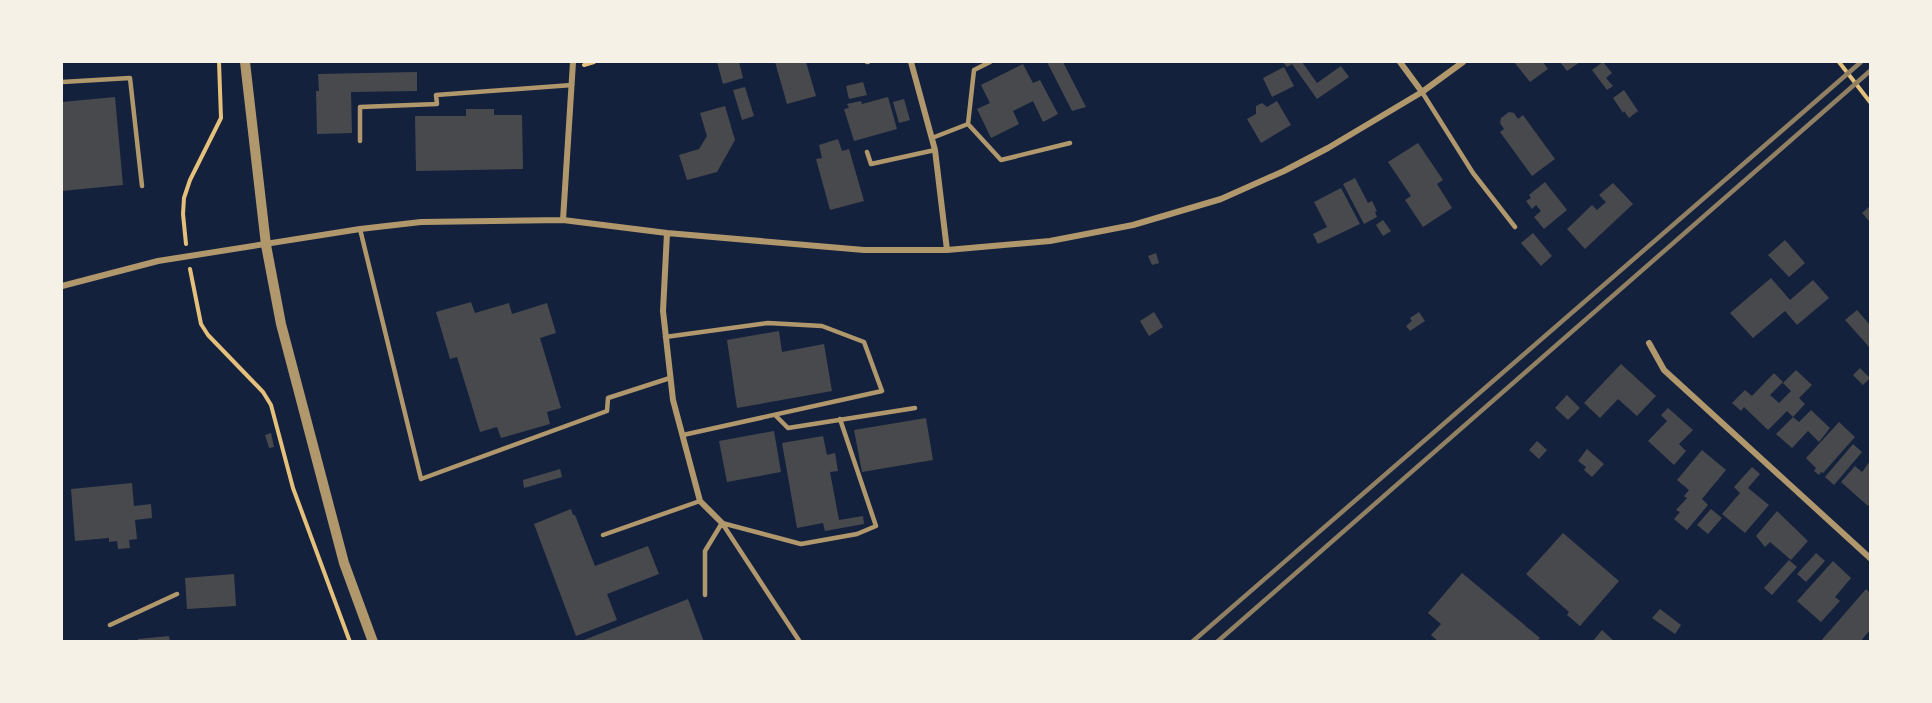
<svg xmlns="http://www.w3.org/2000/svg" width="1932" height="703" viewBox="0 0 1932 703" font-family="'Source Sans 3',sans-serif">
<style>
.building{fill:#48494c}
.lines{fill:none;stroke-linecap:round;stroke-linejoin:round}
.path{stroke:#e5c07b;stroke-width:4}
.service{stroke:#b1986c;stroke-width:4.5}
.minor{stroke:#b1986c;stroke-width:6}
.tertiary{stroke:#b1986c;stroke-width:10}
.rail{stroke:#918062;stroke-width:4.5}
</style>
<rect width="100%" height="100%" fill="#14213d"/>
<path class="building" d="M717,62H739L743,78L723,84Z
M775,62H806L816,96L787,104Z
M1047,62H1063L1086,107L1072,111Z
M1283,62H1302L1317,83L1341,66L1349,77L1317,99L1292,64L1287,67Z
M1514,62H1543L1548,69L1530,82Z
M1560,62H1580L1567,71Z
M1603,62L1612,73L1606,78L1613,86L1607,90L1592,70Z
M1023,64L1033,83L1040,80L1058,114L1043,122L1033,101L1013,111L1019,124L991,138L977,109L990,103L981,85Z
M1284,67L1294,86L1272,97L1263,78Z
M417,72V91L351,92L352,133L317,134L316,91H319L318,74Z
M863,82L867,95L849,99L846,86Z
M745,87L754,116L742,120L733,90Z
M1624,90L1638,111L1629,118L1624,111L1623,113L1613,98Z
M115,97L123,185L62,191V102Z
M888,97L897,129L854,141L844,109L849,108L847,104L861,101L862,104Z
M904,99L910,120L899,123L893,102Z
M1277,101L1291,125L1261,143L1247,119L1256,114V106L1262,103L1267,107Z
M725,106L735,140L717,172L687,180L679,155L699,149L707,136L700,113Z
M466,109H494V115H522L523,169L416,171L415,116H466Z
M1509,112L1514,113L1518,119L1523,115L1555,159L1532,176L1500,132L1504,129L1500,123L1501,118Z
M838,139L842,151L849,149L864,201L830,210L816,159L822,158L819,145Z
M1418,143L1443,180L1437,184L1452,208L1423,227L1405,200L1411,196L1388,162Z
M1355,178L1368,203L1372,201L1377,211L1375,212L1377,217L1364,224L1343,184Z
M1545,182L1567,210L1544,229L1534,217L1541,211L1536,205L1532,209L1526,201L1531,198L1529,195Z
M1613,183L1633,204L1585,249L1567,229L1592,205L1597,210L1606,202L1599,195Z
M1341,188L1360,224L1318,244L1313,234L1327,227L1314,202Z
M1870,206V222L1862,213Z
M1383,220L1391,231L1383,236L1376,225Z
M1533,233L1552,256L1541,266L1521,243Z
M1785,240L1805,263L1789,277L1768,255Z
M1156,253L1159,263L1152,265L1148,256Z
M1771,278L1790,300L1813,280L1829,298L1797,325L1785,311L1753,338L1730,313Z
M471,302L475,313L509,303L512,314L547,303L556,333L540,338L561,408L547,412L550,424L501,438L497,427L480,432L457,357L450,359L436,312Z
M1857,310L1870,325V348L1845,320Z
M1154,312L1163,327L1149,336L1140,321Z
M1419,312L1425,321L1410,331L1406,326L1412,321L1410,318Z
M779,331L782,352L824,344L832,391L737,408L727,340Z
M1621,364L1656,396L1637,416L1618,399L1600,418L1584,403Z
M1860,368L1870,378L1863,385L1853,375Z
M1796,370L1812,385L1799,398L1805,404L1793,417L1799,422L1811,410L1830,428L1819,442L1808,431L1792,448L1776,434L1793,417L1787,411L1768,430L1744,407L1741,411L1732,403L1745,390L1752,396L1774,373L1783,382L1770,395L1779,403L1791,391L1783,383Z
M1567,395L1580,408L1568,420L1555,408Z
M1668,408L1693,430L1679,444L1686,451L1674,465L1648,441L1667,421L1661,415Z
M926,418L933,460L862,472L854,430Z
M1839,422L1855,437L1823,473L1821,472L1819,475L1814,471L1816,468L1806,458Z
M774,431L781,472L727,482L719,441Z
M271,433L274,447L269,448L265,435Z
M823,436L827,455L835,453L838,471L830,472L839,520L863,516L864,524L825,531L823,523L797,528L782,443Z
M1537,441L1547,450L1539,459L1529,450Z
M1853,444L1862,452L1834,485L1825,477Z
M1587,449L1604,464L1592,477L1584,470L1586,467L1578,461Z
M1702,450L1726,470L1702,499L1708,505L1687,530L1674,519L1680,512L1676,510L1687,498L1684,496L1689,490L1677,480Z
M1870,461V503L1868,506L1841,482L1855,466L1862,472Z
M1752,467L1760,474L1748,488L1769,505L1745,533L1722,514L1740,493L1734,487Z
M560,469L562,477L524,488L523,480Z
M132,483L134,506L151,504L152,518L135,520L137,539L129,540L130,548L118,549L117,541L109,542V538L75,541L71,489Z
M571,509L573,515H575L595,566L648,546L659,574L607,594L617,620L576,636L534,524Z
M1711,509L1722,518L1708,534L1697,525Z
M1777,511L1808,541L1791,560L1770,542L1765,547L1756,536Z
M1563,533L1619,581L1580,626L1567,615L1569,612L1526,574Z
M1816,553L1825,561L1806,582L1797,574Z
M1789,560L1797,567L1772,595L1764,588Z
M1833,561L1851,578L1835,597L1840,601L1821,622L1797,601Z
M1462,573L1540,638L1537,642H1439L1431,635L1441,624L1428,613Z
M234,574L236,606L187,609L185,578Z
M1866,589L1870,593V630L1860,642H1820Z
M688,599L704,642H585L584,640Z
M1660,609L1681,625L1675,634L1652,618Z
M1602,630L1615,642H1592Z
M169,636L170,642H138V639Z"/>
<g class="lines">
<path class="path" d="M1839,62L1870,102
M584,65L594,62
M186,244L183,214L184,198L190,180L221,118L219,62
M190,269L201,324L208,335L263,392L271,405L293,488L350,642"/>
<path class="service" d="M867,62H868
M62,82L130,78L142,186
M1422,92L1473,173L1515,227
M968,124L1001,160L1070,143
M932,138L968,124L974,70L990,62
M360,141V107L437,104L436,95L572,85
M867,152L871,164L935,150
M360,229L421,479L607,411L608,398L670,378
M665,337L768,323L822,326L864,342L882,391L683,435
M775,415L788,428L915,408
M722,523L801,544L857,534L876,526L840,419
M722,523L800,642
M603,535L700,501
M705,595V551L722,523
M110,625L177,594"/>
<path class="minor" d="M911,62L935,150L947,250
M1400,62L1422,92
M563,220L573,62
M667,233L663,311L673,400L700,501L722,523
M62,286L158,261L360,229L421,222L563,220L667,233L864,250H947L1050,241L1133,225L1221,199L1284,171L1328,148L1422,92L1463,62
M1649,343L1664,370L1870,558"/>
<path class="tertiary" d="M245,62L266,245L281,324L344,563L373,642"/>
<path class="rail" d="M1192,642L1861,62
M1217,642L1870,71"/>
</g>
<rect width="1932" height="703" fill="none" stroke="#f6f1e7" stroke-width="126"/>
</svg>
